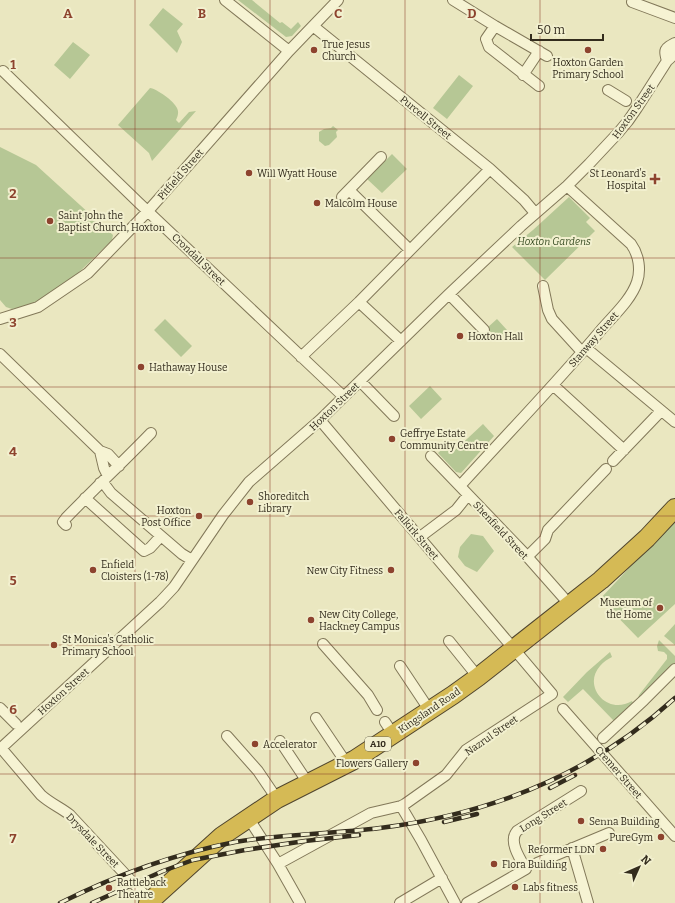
<svg xmlns="http://www.w3.org/2000/svg" width="675" height="903" viewBox="0 0 675 903" font-family="Bitter,serif">
<style>
.green{fill:#b6c795}
.lines{fill:none;stroke-linecap:round;stroke-linejoin:round}
.street-casing{stroke:#827859;stroke-width:12}
.highway-casing{stroke:#50452e;stroke-width:20}
.street{stroke:#f6f3d3;stroke-width:10}
.highway{stroke:#d5ba55;stroke-width:18}
.rail-casing{stroke:#332c1d;stroke-width:4.5}
.rail{stroke:#f2f0cf;stroke-width:3;stroke-dasharray:9;stroke-linecap:butt}
.grid{fill:none;stroke:#8d432e;stroke-width:1;stroke-opacity:0.55}
.poi-dot{fill:#8d432e;stroke:#f2f0cf;stroke-width:1.5}
.labels{text-anchor:middle;stroke-width:4;stroke-linejoin:round;paint-order:stroke}
.shield{fill:#f2f0cf;stroke:#6c6752;stroke-width:1}
.shield-label{font-size:9px;font-weight:bold;fill:#332c1d}
.poi-label{font-size:10px;fill:#332c1d;stroke:#f2f0cf;text-anchor:start}
.street-label{font-size:10px;fill:#332c1d;stroke:#f2f0cf}
.park-label{font-size:10px;font-style:italic;fill:#3a4e25;stroke:#f2f0cf}
.grid-label{font-size:13px;text-anchor:middle;font-weight:bold;fill:#8d432e;stroke:#f2f0cf;stroke-width:4;stroke-linejoin:round;paint-order:stroke}
</style>
<rect width="100%" height="100%" fill="#eae7c0"/>
<path class="green" d="M238,0H252L280,23L282,22L291,29L298,22L301,26L292,36L286,37Z
M163,8L183,24L177,31L182,42L177,53L149,25Z
M73,42L90,55L70,79L54,65Z
M459,75L473,86L447,119L433,108Z
M150,88C157,89 174,101 177,108C179,112 178,116 176,120L179,123L189,112L196,111L152,161L149,153L118,125Z
M333,126L338,130L336,132L337,137L329,145L325,146L319,141V132L324,129L331,128Z
M0,147L36,165L113,235L112,240L70,281L38,304L12,309L6,307L0,300Z
M392,154L407,169L382,193L367,179Z
M569,197L590,218L586,222L595,231L545,280L512,247L533,230Z
M165,319L192,346L181,357L154,330Z
M497,319L507,330L497,339L487,328Z
M430,386L442,399L421,419L409,406Z
M483,424L494,436L461,473L456,472L438,453L447,445L453,452Z
M675,519V604L638,638L600,599Z
M471,534L483,536L494,551L477,572L465,566L458,557L460,547Z
M675,624V645L664,636Z
M659,640L675,656V663L637,702L639,695L667,659V655L664,652L658,651L657,646Z
M610,652L612,657C608,659 603,662 600,666C582,686 607,716 632,701L633,703L614,721L583,689L568,702L563,697L587,672Z"/>
<g class="lines">
<g class="street-casing">
<path id="street" d="M225,0L289,51
M453,0L495,26L547,56
M632,2L675,18
M313,26L490,169L524,200L535,213
M495,26L486,39L489,47L539,86
M667,61C664,49 664,49 675,43
M3,71L139,203L344,397
M523,75L539,51
M608,90L626,101
M349,190L410,250
M342,197L381,157
M543,286L548,310L552,319L582,352
M449,294L484,330
M359,302L401,341
M0,319L38,307L88,273L148,211L289,51L338,0
M586,348L675,422
M0,354L100,451L108,454L119,466
M301,357L359,302L490,169
M360,381L394,416
M553,385L624,450
M100,451L104,468L108,476
M431,456L524,553L570,605
M613,461L661,411
M100,483L105,485L111,493L182,554L192,560
M460,486C507,434 556,384 601,330C613,316 631,300 637,282C641,270 639,255 631,244L567,186
M85,498L144,551L150,548L161,536
M66,525L63,522L66,518C94,489 123,462 151,433
M420,537L456,510L468,495
M527,557L545,539L548,530L606,469
M449,641L478,677
M323,644L368,695L377,710
M400,666L430,711
M0,708L16,724
M563,709L675,836
M316,718L347,764
M385,722L393,734
M227,736L258,771L277,799
M603,738L644,700L675,669
M280,741L308,783
M1,748L41,795C51,804 60,807 70,815L150,901
M0,749L160,602L174,587L223,515L249,482L320,420L449,294L521,226L567,186L589,164L618,133L628,121L637,108L667,61C673,56 675,54 675,45
M401,806L421,840L455,903
M249,819L278,864L300,903
M572,848L588,903
M537,863L609,833
M278,864L371,813L401,806L405,804L446,775L466,750L552,694L320,420
M400,903L442,878
M467,903L526,869C520,859 508,841 517,831L581,791"/>
</g>
<g class="highway-casing">
<path id="highway" d="M148,903L222,836L277,799L354,760L453,695L478,677L601,580L647,538L675,508"/>
</g>
<use href="#street" class="street"/>
<use href="#highway" class="highway"/>
<g class="rail-casing">
<path id="rail" d="M550,788L575,775
M444,822L477,814
M60,903C116,875 174,854 235,842C283,834 332,834 380,828C491,814 592,774 675,698
M92,903L163,871L193,860L245,850L305,841L359,835"/>
</g>
<use href="#rail" class="rail"/>
</g>
<path class="grid" d="M135,0V903M270,0V903M405,0V903M540,0V903M0,129H675M0,258H675M0,387H675M0,516H675M0,645H675M0,774H675"/>
<g class="poi-dot">
<circle cx="314" cy="50" r="4"/>
<circle cx="588" cy="50" r="4"/>
<circle cx="249" cy="173" r="4"/>
<path d="M653 173h4v4h4v4h-4v4h-4v-4h-4v-4h4z"/>
<circle cx="317" cy="203" r="4"/>
<circle cx="50" cy="221" r="4"/>
<circle cx="460" cy="336" r="4"/>
<circle cx="141" cy="367" r="4"/>
<circle cx="392" cy="439" r="4"/>
<circle cx="250" cy="502" r="4"/>
<circle cx="199" cy="516" r="4"/>
<circle cx="93" cy="570" r="4"/>
<circle cx="391" cy="570" r="4"/>
<circle cx="660" cy="608" r="4"/>
<circle cx="311" cy="620" r="4"/>
<circle cx="54" cy="645" r="4"/>
<circle cx="255" cy="744" r="4"/>
<circle cx="416" cy="763" r="4"/>
<circle cx="581" cy="821" r="4"/>
<circle cx="661" cy="837" r="4"/>
<circle cx="603" cy="849" r="4"/>
<circle cx="494" cy="864" r="4"/>
<circle cx="515" cy="887" r="4"/>
<circle cx="109" cy="888" r="4"/>
</g>
<g class="labels">
<rect class="shield" x="365" y="737" width="26" height="14" rx="3"/>
<g class="shield-label">
<text x="378" y="747">A10</text>
</g>
<g class="poi-label">
<text x="322" y="48">True Jesus<tspan x="322" dy="12">Church</tspan></text>
<text x="588" y="66" text-anchor="middle">Hoxton Garden<tspan x="588" dy="12">Primary School</tspan></text>
<text x="257" y="177">Will Wyatt House</text>
<text x="646" y="177" text-anchor="end">St Leonard's<tspan x="646" dy="12">Hospital</tspan></text>
<text x="325" y="207">Malcolm House</text>
<text x="58" y="219">Saint John the<tspan x="58" dy="12">Baptist Church, Hoxton</tspan></text>
<text x="468" y="340">Hoxton Hall</text>
<text x="149" y="371">Hathaway House</text>
<text x="400" y="437">Geffrye Estate<tspan x="400" dy="12">Community Centre</tspan></text>
<text x="258" y="500">Shoreditch<tspan x="258" dy="12">Library</tspan></text>
<text x="191" y="514" text-anchor="end">Hoxton<tspan x="191" dy="12">Post Office</tspan></text>
<text x="101" y="568">Enfield<tspan x="101" dy="12">Cloisters (1-78)</tspan></text>
<text x="383" y="574" text-anchor="end">New City Fitness</text>
<text x="652" y="606" text-anchor="end">Museum of<tspan x="652" dy="12">the Home</tspan></text>
<text x="319" y="618">New City College,<tspan x="319" dy="12">Hackney Campus</tspan></text>
<text x="62" y="643">St Monica's Catholic<tspan x="62" dy="12">Primary School</tspan></text>
<text x="263" y="748">Accelerator</text>
<text x="408" y="767" text-anchor="end">Flowers Gallery</text>
<text x="589" y="825">Senna Building</text>
<text x="653" y="841" text-anchor="end">PureGym</text>
<text x="595" y="853" text-anchor="end">Reformer LDN</text>
<text x="502" y="868">Flora Building</text>
<text x="117" y="886">Rattleback<tspan x="117" dy="12">Theatre</tspan></text>
<text x="523" y="891">Labs fitness</text>
</g>
<g class="street-label">
<text transform="translate(633 111) rotate(-54)" y="4">Hoxton Street</text>
<text transform="translate(426 117) rotate(39)" y="4">Purcell Street</text>
<text transform="translate(180 174) rotate(-49)" y="4">Pitfield Street</text>
<text transform="translate(199 259) rotate(44)" y="4">Crondall Street</text>
<text transform="translate(593 339) rotate(-49)" y="4">Stanway Street</text>
<text transform="translate(334 406) rotate(-44)" y="4">Hoxton Street</text>
<text transform="translate(501 530) rotate(47)" y="4">Shenfield Street</text>
<text transform="translate(417 534) rotate(50)" y="4">Falkirk Street</text>
<text transform="translate(63 691) rotate(-42)" y="4">Hoxton Street</text>
<text transform="translate(429 710) rotate(-34)" y="4">Kingsland Road</text>
<text transform="translate(491 735) rotate(-35)" y="4">Nazrul Street</text>
<text transform="translate(619 772) rotate(49)" y="4">Cremer Street</text>
<text transform="translate(543 815) rotate(-32)" y="4">Long Street</text>
<text transform="translate(93 840) rotate(46)" y="4">Drysdale Street</text>
</g>
<g class="park-label">
<text x="554" y="245">Hoxton Gardens</text>
</g>
</g>
<g class="grid-label">
<text x="68" y="18">A</text>
<text x="202" y="18">B</text>
<text x="338" y="18">C</text>
<text x="472" y="18">D</text>
<text x="13" y="69">1</text>
<text x="13" y="198">2</text>
<text x="13" y="327">3</text>
<text x="13" y="456">4</text>
<text x="13" y="585">5</text>
<text x="13" y="714">6</text>
<text x="13" y="843">7</text>
</g>
<g transform="translate(639 867) rotate(45)" stroke="#f2f0cf" stroke-width="3" paint-order="stroke">
<path d="M0-3L7 15L0 10L-7 15Z" fill="#332c1d"/>
<text y="-6" font-size="11" font-weight="bold" text-anchor="middle" fill="#332c1d">N</text>
</g>
<path d="M531 34v6h72v-6" fill="none" stroke="#332c1d" stroke-width="2"/>
<text x="537" y="34" font-size="12" fill="#332c1d" stroke="#f2f0cf" stroke-width="3" paint-order="stroke">50 m</text>
</svg>
